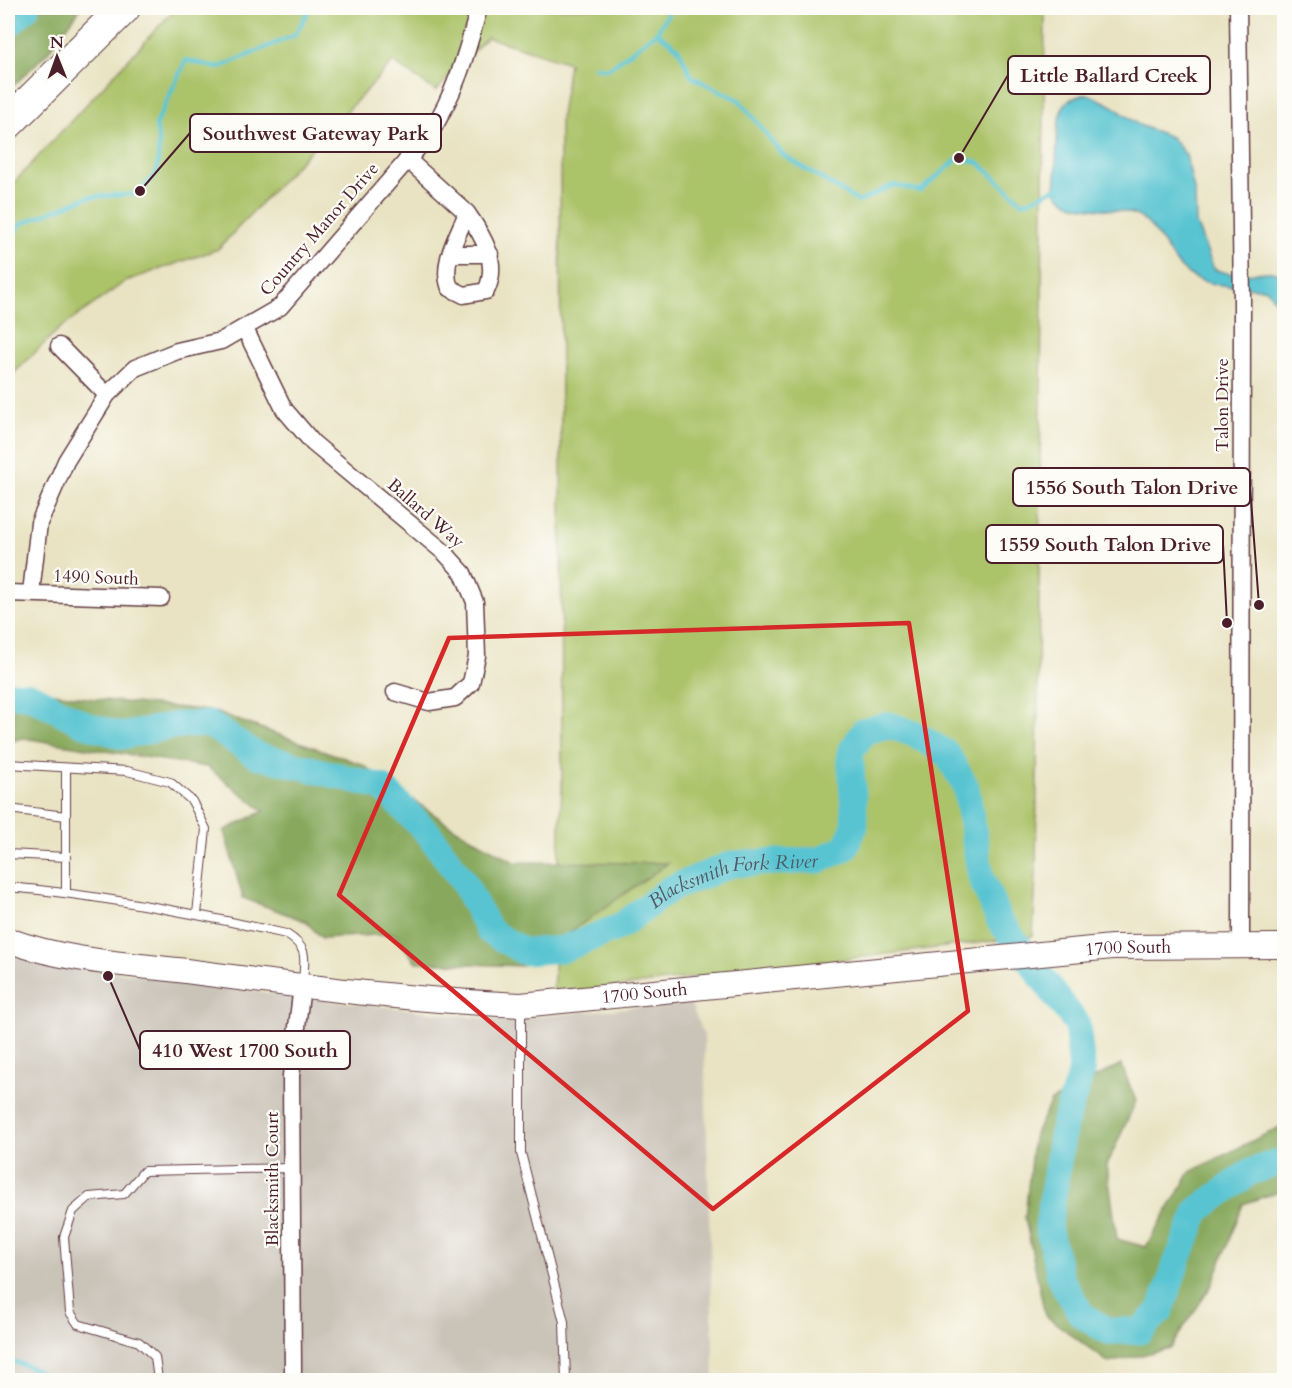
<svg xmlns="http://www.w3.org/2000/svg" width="1292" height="1388" viewBox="0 0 1292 1388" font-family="Cardo,serif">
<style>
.industrial{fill:#cac3b8}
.green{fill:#abc369;stroke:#7a714a;stroke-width:1.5}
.forest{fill:#88a95d;stroke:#696444;stroke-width:1.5}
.water{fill:#58c4d1;stroke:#51727e;stroke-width:1.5}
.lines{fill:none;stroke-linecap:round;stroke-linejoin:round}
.stream{stroke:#58c4d1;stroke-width:4.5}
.river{stroke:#58c4d1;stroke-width:27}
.lane-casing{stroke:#623c42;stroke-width:10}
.street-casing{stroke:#623c42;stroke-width:19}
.secondary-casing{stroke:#623c42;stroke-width:26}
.highway-casing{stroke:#623c42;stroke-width:34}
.lane{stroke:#fff;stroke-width:8}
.street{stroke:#fff;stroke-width:16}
.secondary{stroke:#fff;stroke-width:24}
.highway{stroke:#fff;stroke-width:32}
.marked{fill:none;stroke:#d62828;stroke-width:4.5;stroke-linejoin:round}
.labels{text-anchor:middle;stroke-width:4.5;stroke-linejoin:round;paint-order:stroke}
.street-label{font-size:18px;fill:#4a1f2b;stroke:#fdfcf7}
.water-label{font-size:20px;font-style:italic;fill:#4f5965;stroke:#fdfcf7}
.leader{fill:none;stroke:#4a1f2b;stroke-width:2}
.callout-dot{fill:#4a1f2b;stroke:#fdfcf7;stroke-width:2}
.callout{fill:#fdfcf7;stroke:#4a1f2b;stroke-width:2}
.callout-label{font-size:20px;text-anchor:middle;font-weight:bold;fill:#4a1f2b}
</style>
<rect width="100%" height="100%" fill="#fdfcf7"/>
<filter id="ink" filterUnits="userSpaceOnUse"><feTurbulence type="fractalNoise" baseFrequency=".0167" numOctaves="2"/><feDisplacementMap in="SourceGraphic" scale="12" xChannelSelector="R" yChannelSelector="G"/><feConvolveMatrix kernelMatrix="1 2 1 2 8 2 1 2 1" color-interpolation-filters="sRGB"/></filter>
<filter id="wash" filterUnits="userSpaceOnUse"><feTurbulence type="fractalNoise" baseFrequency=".008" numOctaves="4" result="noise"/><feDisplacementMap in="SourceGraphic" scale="24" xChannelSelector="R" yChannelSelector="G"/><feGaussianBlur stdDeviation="1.35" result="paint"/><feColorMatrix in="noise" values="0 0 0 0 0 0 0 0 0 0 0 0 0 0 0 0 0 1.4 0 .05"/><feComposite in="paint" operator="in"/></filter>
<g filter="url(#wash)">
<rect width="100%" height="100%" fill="#e9e3c3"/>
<path class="industrial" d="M8,953L21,958L282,995L500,1020L690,1002L704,1036L714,1380H8Z"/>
<path class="green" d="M176,8H1045L1036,873L1033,936L553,995L562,786L560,122L569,63L487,37L436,91L393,62L218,249L126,281L58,330L8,379V189Z"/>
<path class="forest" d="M8,8H81L48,52L8,91Z
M8,686L94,699L212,711L361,764L451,826L514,862L668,863L522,966L416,962L394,934L322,938L305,921L243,898L224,831L264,811L207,767L23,738L8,742Z
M1121,1064L1136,1101L1107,1165L1117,1239L1146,1247L1190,1172L1284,1125V1190L1243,1204L1212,1285L1170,1348L1109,1363L1045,1315L1025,1218L1033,1138L1051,1101Z"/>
<path class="water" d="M1088,94L1111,105L1139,125L1171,137L1186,155L1195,194L1196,223L1214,269C1234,279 1262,270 1284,272V315L1267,289C1243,286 1210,288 1190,275C1165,259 1159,221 1130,213C1106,205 1068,215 1055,189C1058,169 1053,117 1066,103C1072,97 1080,95 1088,94Z"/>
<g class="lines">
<path class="stream" d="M666,8L668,14L657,32L678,48L692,77L739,100L783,155L859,202L893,185L920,191L959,158L979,163L1023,203L1059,187
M595,67L608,69L657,32
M8,242L21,224L88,197L138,194L157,172L159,145L156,124L186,60L218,68L295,35L310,8
M8,1360L28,1366L55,1380"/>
<g class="river">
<path d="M8,25L26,8"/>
<path id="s1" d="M8,694L29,695L84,724L122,736L177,725L209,724L256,755L382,787L429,834L463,881L489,931L524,952L563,949L619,927L670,889L732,864L819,860L845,848L855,826L850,753L864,731L889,725L917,735L947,754L966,787L981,877L999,920L1077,1024L1082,1070L1064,1125L1048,1227L1061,1280L1082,1315L1107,1331H1140L1161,1310L1176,1264L1198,1210L1250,1172L1284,1160"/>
</g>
</g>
</g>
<g filter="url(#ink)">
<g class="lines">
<g class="lane-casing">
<path id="lane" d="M8,764L127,771L170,782L192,801L206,829L197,914
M66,768V892
M8,809L66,816
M8,854L67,857
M8,887C102,895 194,913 286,934C310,949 304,958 303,983
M521,1006V1153L564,1322L566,1380
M158,1380L155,1357L139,1342L78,1324L70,1312L64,1237L73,1211L89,1197L124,1194L144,1171L292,1168"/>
</g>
<g class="street-casing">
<path id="street" d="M1238,8L1242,301L1241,946
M407,159L467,213C458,235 440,264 450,288L464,295L486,291C500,263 483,236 467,213
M450,254H490
M245,329L284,409L313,443L445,553L463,573L475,602L477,656L471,683L455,698L429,702L395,692
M59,346L107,395
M8,593L161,598
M31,593L39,523L66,461L107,395L135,368L177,351L221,341L280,307L429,135C456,92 466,55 479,8
M293,1372L291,1076L302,986"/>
</g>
<g class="secondary-casing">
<g id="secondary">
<path id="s2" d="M8,940C64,961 127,964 186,971C298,986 409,1000 521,1005L1112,947L1284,946"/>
</g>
</g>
<g class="highway-casing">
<path id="highway" d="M8,123L124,8"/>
</g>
<use href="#lane" class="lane"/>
<use href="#street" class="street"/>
<use href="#secondary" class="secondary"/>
<use href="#highway" class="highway"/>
</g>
</g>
<path class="marked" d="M909,623L968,1011L713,1209L339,895L449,638Z"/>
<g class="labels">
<g class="street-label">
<text transform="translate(319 229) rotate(-49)" y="6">Country Manor Drive</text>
<text transform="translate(1222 405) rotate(-90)" y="6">Talon Drive</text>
<text transform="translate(426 513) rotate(41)" y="6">Ballard Way</text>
<text transform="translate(96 577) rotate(2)" y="6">1490 South</text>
<text dy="6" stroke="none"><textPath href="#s2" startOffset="1128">1700 South</textPath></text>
<text dy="6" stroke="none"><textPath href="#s2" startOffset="642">1700 South</textPath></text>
<text transform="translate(272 1179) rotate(-90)" y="6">Blacksmith Court</text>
</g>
<g class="water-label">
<text dy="7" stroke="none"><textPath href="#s1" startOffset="846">Blacksmith Fork River</textPath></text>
</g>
</g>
<path class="leader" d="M959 158L1008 75M140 191L190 133M1259 605L1250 487M1227 623L1223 544M108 976L140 1050"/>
<g class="callout-dot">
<circle cx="959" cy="158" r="6"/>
<circle cx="140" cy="191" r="6"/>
<circle cx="1259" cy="605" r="6"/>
<circle cx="1227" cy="623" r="6"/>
<circle cx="108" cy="976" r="6"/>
</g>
<g class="callout">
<rect x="1008" y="56" width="202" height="38" rx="6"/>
<rect x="190" y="114" width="251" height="38" rx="6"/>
<rect x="1013" y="468" width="237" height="38" rx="6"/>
<rect x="986" y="525" width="237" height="38" rx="6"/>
<rect x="140" y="1031" width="210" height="38" rx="6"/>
</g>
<g class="callout-label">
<text x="1109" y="82">Little Ballard Creek</text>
<text x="316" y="140">Southwest Gateway Park</text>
<text x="1132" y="494">1556 South Talon Drive</text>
<text x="1105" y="551">1559 South Talon Drive</text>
<text x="245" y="1057">410 West 1700 South</text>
</g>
<rect width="1292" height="1388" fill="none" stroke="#fdfcf7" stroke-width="30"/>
<g transform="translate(57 57) rotate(359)" stroke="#fdfcf7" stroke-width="4.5" paint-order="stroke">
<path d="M0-4.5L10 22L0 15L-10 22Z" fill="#4a1f2b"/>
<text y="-9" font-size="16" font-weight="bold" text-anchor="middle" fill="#4a1f2b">N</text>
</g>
</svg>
